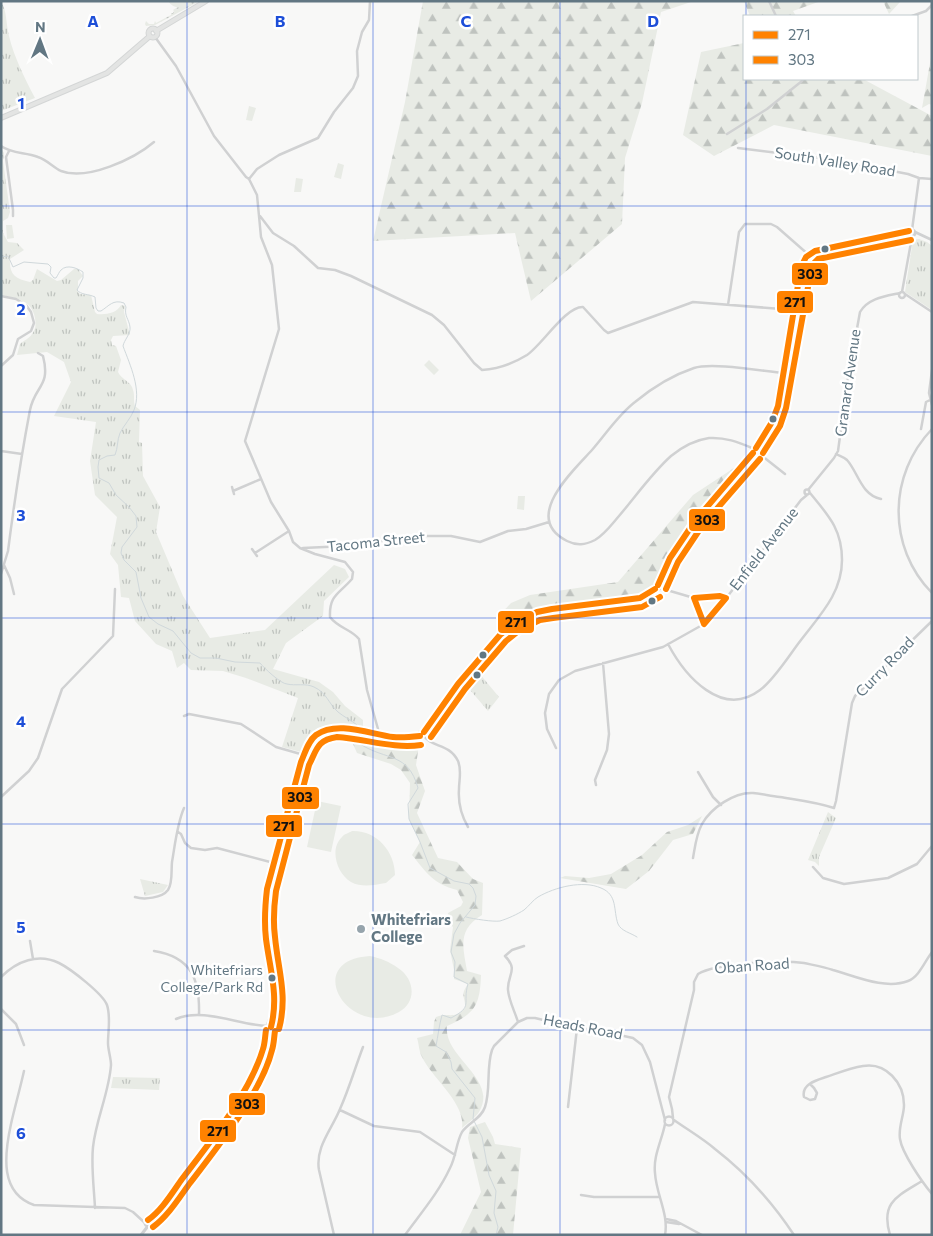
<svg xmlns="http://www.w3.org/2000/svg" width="933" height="1236" viewBox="0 0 933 1236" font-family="Commissioner,sans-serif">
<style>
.grass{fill:url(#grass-tufts)}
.forest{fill:url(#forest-firs)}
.garden{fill:url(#garden-dots)}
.pitch{fill:#e8ebe5}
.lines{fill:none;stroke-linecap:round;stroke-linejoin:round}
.stream{stroke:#d0d8db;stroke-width:1}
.secondary-casing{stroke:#d4d6d6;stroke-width:6}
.minor{stroke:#d0d1d2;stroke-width:2.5}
.tertiary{stroke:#d0d1d2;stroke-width:3}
.secondary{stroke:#e3e4e3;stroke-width:4}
.bus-1-casing{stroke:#fff;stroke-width:10}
.bus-2-casing{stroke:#fff;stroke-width:10}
.bus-1{stroke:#ff8200;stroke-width:6}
.bus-2{stroke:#ff8200;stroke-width:6}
.grid{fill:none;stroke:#1d4ed8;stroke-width:1;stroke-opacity:0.55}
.bus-dot{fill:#627783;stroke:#fff;stroke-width:2}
.poi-dot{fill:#96a4ac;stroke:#fff;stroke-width:2}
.labels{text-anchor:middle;stroke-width:5;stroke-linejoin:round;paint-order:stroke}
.bus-label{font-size:14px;fill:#627783;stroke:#fff;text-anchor:end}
.street-label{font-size:15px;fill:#627783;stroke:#fff}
.poi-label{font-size:15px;font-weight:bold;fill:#627783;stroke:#fff;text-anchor:start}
.grid-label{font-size:16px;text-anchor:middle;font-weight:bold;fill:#1d4ed8;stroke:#fff;stroke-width:5;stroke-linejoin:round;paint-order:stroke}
.line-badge{stroke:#fff;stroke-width:2}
.pale-badge-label{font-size:14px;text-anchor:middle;font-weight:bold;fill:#111}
</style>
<defs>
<pattern id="grass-tufts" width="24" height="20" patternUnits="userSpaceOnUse" patternTransform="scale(1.25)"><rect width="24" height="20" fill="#e8ebe5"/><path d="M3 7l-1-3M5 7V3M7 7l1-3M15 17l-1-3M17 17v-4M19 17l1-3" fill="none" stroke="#bfc3bf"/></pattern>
<pattern id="forest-firs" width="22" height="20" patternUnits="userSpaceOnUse" patternTransform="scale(1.25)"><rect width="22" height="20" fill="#e8ebe5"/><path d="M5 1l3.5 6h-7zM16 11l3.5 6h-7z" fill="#bfc3bf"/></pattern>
<pattern id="garden-dots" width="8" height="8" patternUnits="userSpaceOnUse" patternTransform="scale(1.25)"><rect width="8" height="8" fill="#e8ebe5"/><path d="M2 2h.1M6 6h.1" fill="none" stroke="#bfc3bf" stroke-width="1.8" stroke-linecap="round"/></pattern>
</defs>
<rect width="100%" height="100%" fill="#f8f8f7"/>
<path class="grass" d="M1,1C7,11 6,24 9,36C14,57 25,79 35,98L1,111Z
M1,148L4,153L3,161L10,212L8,218L3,221V233L8,242L17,243L24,250L10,259C9,274 15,279 30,282L33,280L37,269L57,281L61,280L74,269H78L83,276L78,281V292L80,294L91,295L95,312L97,314C106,315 117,313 121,305L125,306L124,312L130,335L113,336L111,340L112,345L116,346L121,360L118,372C121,379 132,382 133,390C135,395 133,401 135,406L140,410L139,442L142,443L143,476L160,507L156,532L183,596L210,638L265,630L334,565L345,569L349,577L324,601L323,616L286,643L273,669L319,682L333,692L345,706L363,720V730C345,726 326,720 312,736C308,741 306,748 301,752L282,747L298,698L246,678L223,671L191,670L184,663L177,668L172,651L156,644L135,621L129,598L121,597L118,565L110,554L117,517L95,495L90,461L96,422L54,416L71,382L64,362L47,352L17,355L20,344C24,340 29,339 32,334C36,329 36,324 35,318C32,300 16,298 1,295Z
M919,239L927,242L932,246V310L905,292L913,240Z
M479,673L499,697L488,711L465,684L466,682L470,684Z
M828,812L836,818L819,857V866L815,862L808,860Z
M140,879L168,885L163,892L145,896Z
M113,1077L160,1078L159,1090L111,1088Z"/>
<path class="forest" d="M423,1H694L661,12L642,103L625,158L622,224L531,301L515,233L373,241L405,102Z
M744,1H821L793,11L796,16H750Z
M883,1H901L889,14Z
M744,43V79H863L932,116V156L774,125L714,156L683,135L701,52Z
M932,52V105L929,104L922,108Z
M740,464L692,516L662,566L654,585L647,592L628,597L548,605L533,610L505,624L500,615L511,603L530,595L618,582L693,495Z
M345,731L399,742L420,741L424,744L419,745L416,765L425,791L417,813L438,858L457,862L473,879L483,883L482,915C457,930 463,947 467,971L481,975C480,1005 475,1014 447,1026C443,1057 499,1079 479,1112C475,1118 468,1123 462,1128C466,1103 431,1077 422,1057C419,1052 419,1044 417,1038L433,1034L434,1022L436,1017C449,1012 455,1020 465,1008C466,996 459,997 468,984L454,979V970L450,950L453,927L447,921L448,913L461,906L463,902L457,890C433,884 427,873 412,855L420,842L409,819L410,783L401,770L391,764L357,753L349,735L346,734Z
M702,816L693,834L673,840L649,871L626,889L560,878L565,876L589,878L611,874L642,855L667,832L688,825Z
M485,1122L493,1137L495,1144L521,1148L513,1235H460L481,1192L468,1138L470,1127Z"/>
<path class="garden" d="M193,1H200L155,25L146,26L145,24L146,21L149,24H154L155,21L156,23L171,15V13H173L174,11L173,10C178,6 186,6 193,1Z"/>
<path class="pitch" d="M168,1H193C185,8 175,11 168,1Z
M249,106L256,108L252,121L246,120Z
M338,163L344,165L341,179L334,177Z
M296,178L303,179L301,192H294Z
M6,225H12L14,238L7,239Z
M429,360L439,370L434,375L424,365Z
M518,496H525L524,510L517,509Z
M317,801L341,806L331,852L307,847Z
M352,831C376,830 395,851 395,875L386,883C374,885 362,888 351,882C337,874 329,849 342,837C344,834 349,833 352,831Z
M370,956C380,958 390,962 398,968C415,979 417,1002 399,1012C348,1040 301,960 370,956Z"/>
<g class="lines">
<path class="stream" d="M1,257L8,256L13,267L24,262L48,264L51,267L50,273L54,278H56C58,275 59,272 61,270C67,264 77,268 83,272V278L77,290C81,295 89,294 95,297L96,308L98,311H101C109,306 113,299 124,303L126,307C124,316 129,319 130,327C131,334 124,340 123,346C130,365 142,390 134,410C131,418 124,425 120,433C117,440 118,448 115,455L107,456L99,460L98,467L99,478L109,483L116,495L129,507L136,516L137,527L122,547L121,553L124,560L136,572L141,598L149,617L158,624L173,631L191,653L200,658H216L235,662L260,663C264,668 281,684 287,684C295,686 306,683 314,687C327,693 328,703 338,712C344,717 351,720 357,725L360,744C387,761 408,752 418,788L408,804L409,819L420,842L430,868L454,881L469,884L473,888L476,896L475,905L460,923L454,934L451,952L455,962L454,977L468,984C462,1004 474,1006 451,1018L442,1015C439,1026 438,1036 436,1046L446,1052L451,1062L452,1069L475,1098L473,1119L482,1137L489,1175L496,1191L494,1213L498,1227L496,1235
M466,917C474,919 493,922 500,921C507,919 518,914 524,910C529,906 533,900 538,897C555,887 583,880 601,888C618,895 613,910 618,924C621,931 631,933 637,937"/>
<g class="secondary-casing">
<path id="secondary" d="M148.5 33a4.5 4.5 0 1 1 9 0a4.5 4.5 0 1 1-9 0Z
M156,31L206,1
M1,118L107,73L150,36"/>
</g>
<path class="minor" d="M769,1L776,16
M912,16L926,11L932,5
M155,37L176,66L214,136L246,177L249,179L257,195L261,237L272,265L279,329L245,441L271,502L289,531L293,542L300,548L315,554L345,562L353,572L352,579C339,594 329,595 330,617C338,628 351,629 359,639L367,690L378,729V735
M727,134L767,109L802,81L803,79
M1,146C12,154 25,152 38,157C47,160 53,167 61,171C87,181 134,159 154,142
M738,148L835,160L908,174L919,178L932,179
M9,151L6,157L13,210V216
M249,179L257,169L279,155L318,138L334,112L353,88L358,76L357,51L362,32L369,20L370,1
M260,216L273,233L294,246L318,268L335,270L351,276L432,315L444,325L474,363L482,370C497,369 514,363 527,355C542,345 566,306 583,307L604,330L608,333L693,302L794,310
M912,230L919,178
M902,292L912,237
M899 295a3 3 0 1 1 6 0a3 3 0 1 1-6 0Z
M905,294L932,312
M1,296L16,299L26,305L31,312L34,323L31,331L18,339L13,355L1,366
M728,305L739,232L745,224H771L777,227L810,256
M932,370L929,393L932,405
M921,429L926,402L930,400
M932,429C888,475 887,547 932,593
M752,448C738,442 725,437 709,438C695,440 682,447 671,456C652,473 636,496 619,516C612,524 605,534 595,540C585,545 577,546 567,541C521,518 573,471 592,450C606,434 618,415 635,402C652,388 673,375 694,368C712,362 762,371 784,373
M1,451L22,454
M757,452L785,474
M836,454C840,456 844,457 847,460C858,472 861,495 881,499
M232,487L234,494
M804.5 492a2.5 2.5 0 1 1 5 0a2.5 2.5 0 1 1-5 0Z
M808,490L834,458L838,451L848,378L860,312C868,298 886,296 900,293
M233,491L261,479
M303,548L346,546L419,536H451L480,542L508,531L526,529L549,522
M252,549L257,556
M255,553L289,531
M4,565L10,578L14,594
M1,574L8,551C14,504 21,457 30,410C35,385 51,387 43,356L38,353
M660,588L694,598L720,596L726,598
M694,598L704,624
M668,644C685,676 722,719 760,690C774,680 790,654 801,640C820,615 842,593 842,560C842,529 828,515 810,493
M184,716L189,714L241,724L276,747L304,755
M424,736C432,748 449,743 458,761C462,770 459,780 459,789C458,802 461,815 468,827
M556,748L547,729L545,713L549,694L559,680L575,671L663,647L704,624L724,601L801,500L807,495
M698,772L713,797L721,805
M596,785L595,780L607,750L609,734L603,663
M1,797L29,771L38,758L62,689L113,636L115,589
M178,832L181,834L185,843L191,848L205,850L217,848L274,863
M693,858C695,847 696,835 702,824C711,808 734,792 753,793C762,794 771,796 780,797C798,800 816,802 834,808L836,801L852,703L855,696L932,621
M813,867L823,878L844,884L888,878L917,864L932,846
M135,897C144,900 162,898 168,890C173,883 171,870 172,862C175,845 177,824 184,808
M30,941L33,959
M154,951C192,957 200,980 199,1015
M1,977C17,961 38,953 59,963C71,969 103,994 107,1005C111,1017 108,1031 108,1043C108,1050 111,1058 111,1065C109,1093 96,1119 93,1147C91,1166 94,1188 95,1208
M1,1009L16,1024L24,1045
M176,1019C202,1007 239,1025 267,1026
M518,1022C515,1012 509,1001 508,990C507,975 519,970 505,956L512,950L524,946
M24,1071C20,1089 15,1106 11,1124C4,1156 0,1193 34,1205L125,1208L133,1212L145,1223
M810,1084L814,1088L817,1093L815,1099L810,1100L804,1097C801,1084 817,1080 826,1077C838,1073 850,1068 863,1066C886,1062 904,1083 904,1105C904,1116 898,1127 900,1139C902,1153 922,1182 932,1194
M568,1107L577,1028
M340,1110L374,1126L420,1132L455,1155
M664.5 1121a4.5 4.5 0 1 1 9 0a4.5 4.5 0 1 1-9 0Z
M673,1118L672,1109L669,1097L694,990V982L698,974C716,963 781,960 804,963C813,965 824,967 833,970C855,976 885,990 908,981C919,977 925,961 932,952
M674,1120C688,1130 702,1138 715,1149C746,1173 773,1203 794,1235
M581,1195L594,1197H659
M666,1219L676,1221L702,1235
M666,1222L679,1224
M334,1235L319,1170C315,1147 332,1129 340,1109C349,1089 355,1068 363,1047
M405,1235C421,1213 439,1192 450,1168C456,1157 456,1143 462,1132C469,1122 481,1119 485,1107C491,1089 486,1068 492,1050L494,1046L518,1022L527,1018H535L577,1028L601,1031L633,1038L642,1045L650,1062L665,1120
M665,1235C669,1214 656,1194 655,1173C653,1156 662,1140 665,1124
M890,1235C880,1202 898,1196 922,1181"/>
<path class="tertiary" d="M909 233a3 3 0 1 1 6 0a3 3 0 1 1-6 0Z
M915,232L932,240
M756,448L772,422L778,406L801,267C803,259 808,255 815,251L909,231
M751 451a3 3 0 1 1 6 0a3 3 0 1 1-6 0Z
M654 587a3 3 0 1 1 6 0a3 3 0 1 1-6 0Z
M658,585L670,558L695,521L753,453
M419 734a3 3 0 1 1 6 0a3 3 0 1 1-6 0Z
M424,732L458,684L500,635L516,622L537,612L552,609L640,598L655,589
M301,772L304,758
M266 1028a3 3 0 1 1 6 0a3 3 0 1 1-6 0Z
M267,1026L272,1012L271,976
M271,1027L275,1011V996L266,937L265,910L267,889L301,762C306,753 308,742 316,735C338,716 389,745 420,736
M145 1223a3 3 0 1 1 6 0a3 3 0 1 1-6 0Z
M151,1222L242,1094L255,1070L270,1031
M141,1235L148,1226"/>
<use href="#secondary" class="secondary"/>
<g class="bus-1-casing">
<path id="bus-1" d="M756,448L772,422L778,406L801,267L806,257L815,251L909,231
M658,585L670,558L695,521L753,453
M720,596L726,598L704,624L694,598Z
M424,732L458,684L500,635L516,622L537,612L552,609L640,598L655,589
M271,1027C279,996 270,970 266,939C264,922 265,906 267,889L301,762C305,753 308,741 316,735C337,720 370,734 393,737C402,738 411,737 420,736
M148,1220C162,1210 172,1193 182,1179C210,1142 250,1093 263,1049C265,1043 265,1036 266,1030"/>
</g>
<g class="bus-2-casing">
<path id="bus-2" d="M763,453L780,426L786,408L812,265L818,259L911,240
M666,589L678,562L702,526L760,459
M431,737L465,689L506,641L521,629L540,620L553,618L642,607L660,597
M279,1029C288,995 278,970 275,937C273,922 274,906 276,891L309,765C317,749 317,740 337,737C366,739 393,749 421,745
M153,1227C168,1216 179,1198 190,1183C216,1149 262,1092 272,1050C274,1044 274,1037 275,1031"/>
</g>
<use href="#bus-1" class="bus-1"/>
<use href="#bus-2" class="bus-2"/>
</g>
<path class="grid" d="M187,1V1235M373,1V1235M560,1V1235M746,1V16M746,79V1235M1,206H932M1,412H932M1,618H932M1,824H932M1,1030H932"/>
<g class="bus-dot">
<circle cx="825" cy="249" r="4.5"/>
<circle cx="773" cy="419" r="4.5"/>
<circle cx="652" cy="601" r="4.5"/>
<circle cx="483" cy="655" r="4.5"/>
<circle cx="477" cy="675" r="4.5"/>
<circle cx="272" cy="978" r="4.5"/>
</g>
<circle class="poi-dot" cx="361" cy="929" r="5"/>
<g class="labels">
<g class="bus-label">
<text x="263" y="975">Whitefriars<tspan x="263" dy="17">College/Park Rd</tspan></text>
</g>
<g class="street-label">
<text transform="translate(835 162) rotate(9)" y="5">South Valley Road</text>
<text transform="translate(848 383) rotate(-82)" y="5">Granard Avenue</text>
<text transform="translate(376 542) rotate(-6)" y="5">Tacoma Street</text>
<text transform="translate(764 549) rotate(-52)" y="5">Enfield Avenue</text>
<text transform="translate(885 667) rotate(-46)" y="5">Curry Road</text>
<text transform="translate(752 966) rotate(-4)" y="5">Oban Road</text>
<text transform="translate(583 1027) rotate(11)" y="5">Heads Road</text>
</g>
<g class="poi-label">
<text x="371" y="925">Whitefriars<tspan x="371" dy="17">College</tspan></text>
</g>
</g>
<g class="grid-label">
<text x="93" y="27">A</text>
<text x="280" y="27">B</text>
<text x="466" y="27">C</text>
<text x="653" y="27">D</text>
<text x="21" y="109">1</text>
<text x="21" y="315">2</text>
<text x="21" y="521">3</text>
<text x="21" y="727">4</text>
<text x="21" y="933">5</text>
<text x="21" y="1139">6</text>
</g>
<g class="line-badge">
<rect x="791" y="262" width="38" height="24" rx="5" fill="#ff8200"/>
<rect x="776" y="290" width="38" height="24" rx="5" fill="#ff8200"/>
<rect x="688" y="508" width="38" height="24" rx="5" fill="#ff8200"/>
<rect x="497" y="610" width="38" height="24" rx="5" fill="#ff8200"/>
<rect x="281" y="786" width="39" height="24" rx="5" fill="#ff8200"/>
<rect x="265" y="814" width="38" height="24" rx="5" fill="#ff8200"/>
<rect x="228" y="1092" width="38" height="24" rx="5" fill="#ff8200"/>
<rect x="199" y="1119" width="38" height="24" rx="5" fill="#ff8200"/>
</g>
<g class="pale-badge-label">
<text x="810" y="279">303</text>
<text x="795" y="307">271</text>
<text x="707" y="525">303</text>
<text x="516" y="627">271</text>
<text x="300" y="802">303</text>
<text x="284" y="831">271</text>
<text x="247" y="1109">303</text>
<text x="218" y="1136">271</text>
</g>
<rect width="933" height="1236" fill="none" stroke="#627783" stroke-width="5"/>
<rect x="743" y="15" width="175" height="65" fill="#ffffff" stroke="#c0c9cd"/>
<rect x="753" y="31" width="25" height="8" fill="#ff8200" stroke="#c0c9cd"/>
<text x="788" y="40" font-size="15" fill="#627783">271</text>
<rect x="753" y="56" width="25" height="8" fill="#ff8200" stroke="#c0c9cd"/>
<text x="788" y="65" font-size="15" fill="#627783">303</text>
<g transform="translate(40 40) rotate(1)" stroke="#ffffff" stroke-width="4" paint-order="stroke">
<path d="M0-4L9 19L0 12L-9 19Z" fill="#627783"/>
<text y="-8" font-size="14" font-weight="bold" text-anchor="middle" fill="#627783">N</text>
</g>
</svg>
